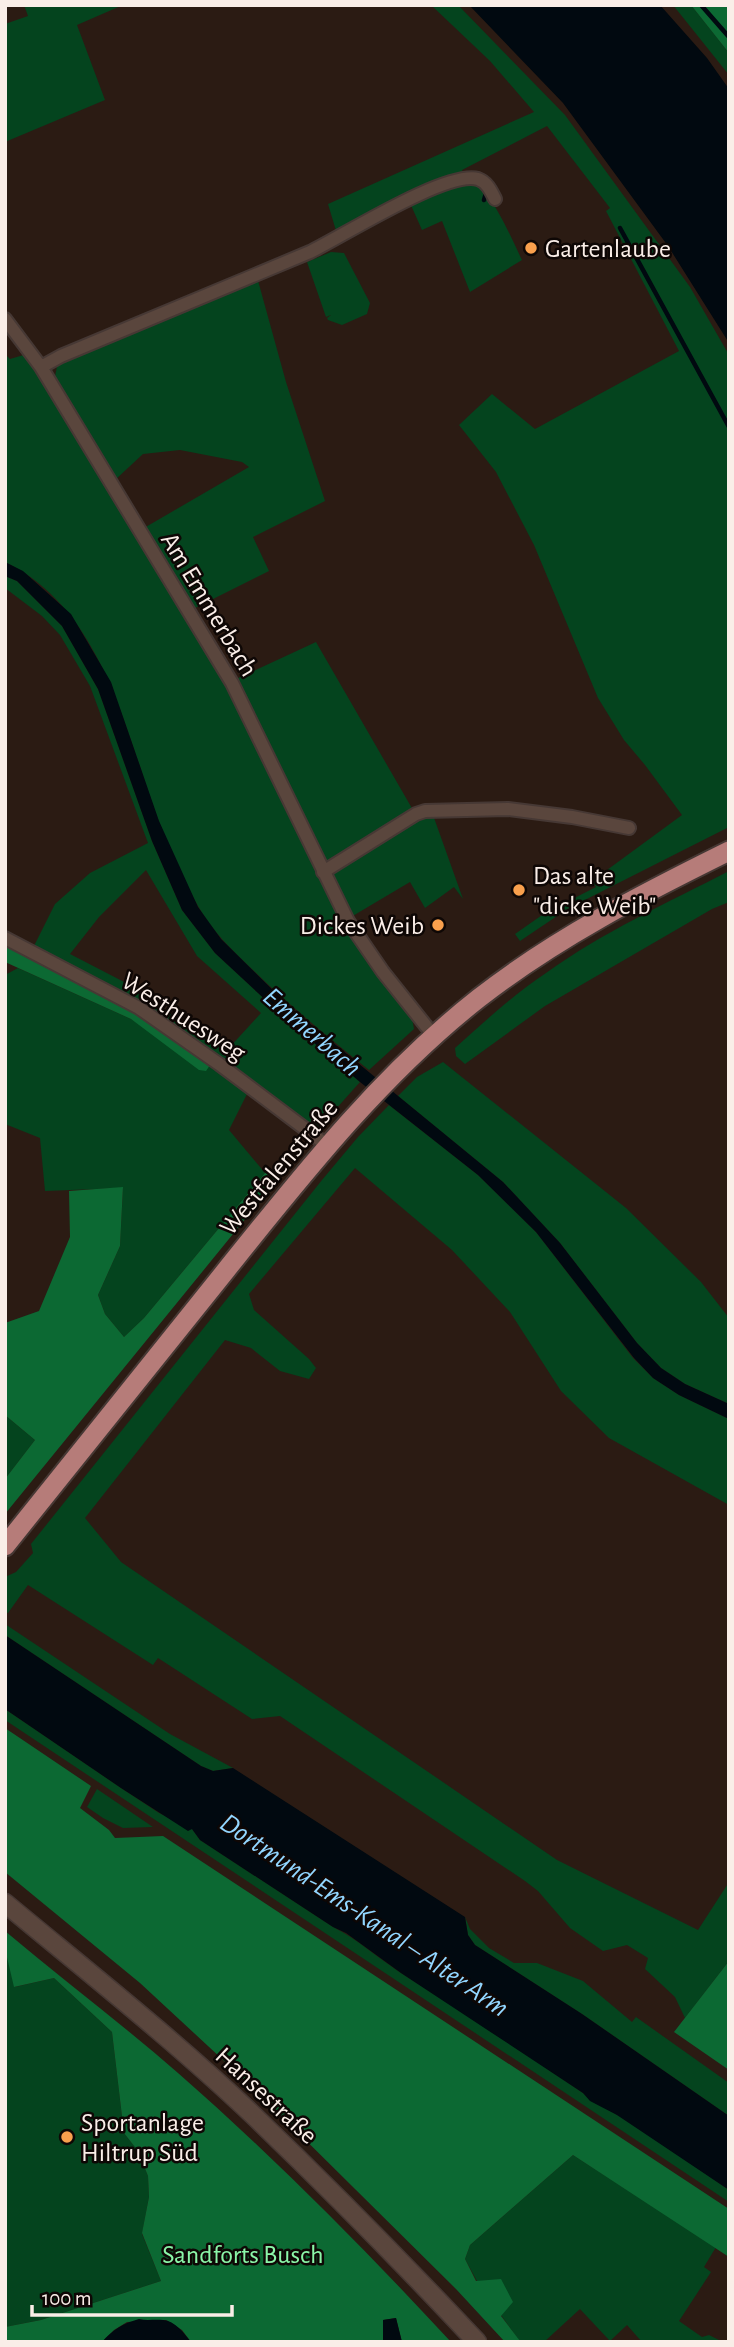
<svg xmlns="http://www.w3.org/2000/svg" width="734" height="2347" viewBox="0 0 734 2347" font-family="'Alegreya Sans',sans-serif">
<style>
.green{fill:#04441e;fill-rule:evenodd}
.forest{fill:#0c6933}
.water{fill:#010910}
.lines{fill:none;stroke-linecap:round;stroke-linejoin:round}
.stream{stroke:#010910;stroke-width:4.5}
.minor-casing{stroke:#463834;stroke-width:16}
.secondary-casing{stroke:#463834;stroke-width:21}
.primary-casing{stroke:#463834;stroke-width:23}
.minor{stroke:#5a463d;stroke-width:12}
.secondary{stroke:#5a463d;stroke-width:18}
.primary{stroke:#b67c79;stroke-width:19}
.poi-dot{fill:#f9a04d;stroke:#0e0705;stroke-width:2.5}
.labels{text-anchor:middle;stroke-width:5;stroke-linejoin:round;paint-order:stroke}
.poi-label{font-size:26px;fill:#faeee8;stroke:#0e0705;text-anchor:start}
.street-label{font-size:26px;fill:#faeee8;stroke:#0e0705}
.park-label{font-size:26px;fill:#8bf6a8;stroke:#0e0705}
.water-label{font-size:28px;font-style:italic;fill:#92d6ff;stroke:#0e0705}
</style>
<rect width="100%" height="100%" fill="#2b1b13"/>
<path class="green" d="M24,5H123L77,25L105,100L5,142V24L28,16Z
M431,5H458L565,115L690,287L729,355V827L569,908L520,941L515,934L545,913L596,887L592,881L682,815L645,765L624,740L598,698L534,545L496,472L459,425L492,394L535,429L679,351L606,211L610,208L547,126L462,170L464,174L337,234L328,204L534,112L490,61Z
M673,5H691L729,53V75Z
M475,184C494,195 512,240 522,260L470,292L442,221L422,230L410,203L445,187Z
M331,252L344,253L370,303L367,314L342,325L328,320L327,318L331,315L326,317L307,262Z
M257,277L286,382L325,501L253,537L269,571L193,609L144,528L249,467L242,462L180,450L143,454L115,480L54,381L58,362Z
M5,354L10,359L27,354L175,597L224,683L344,927L372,969L412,1018L414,1029L369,1070C329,1038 290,1006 253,970C232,950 212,931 198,906C183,879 169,848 158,819C124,727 102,609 5,562Z
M5,576L17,581L62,626L98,689L152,841L182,910L215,953L286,1019L360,1082L318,1129L224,1059L125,992L34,946L55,904L90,873L148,843L90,686L60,635L42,616L5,588ZM146,870L197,956L261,1013L228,1049L197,1032L128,984L70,954L99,917Z
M316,642L413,810L331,861H324L236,679Z
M433,815L463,899L454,887L425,908L410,882L351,917L334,879V873L339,867L415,819Z
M729,871V902L712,909L545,1006L465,1064L456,1056L455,1048C484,1022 513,995 546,973C603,932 667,903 729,871Z
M18,968L131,1019L210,1065L247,1094L229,1130L265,1173L144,1318L124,1337L105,1314L98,1295L120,1246L123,1188L45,1191L40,1138L5,1124V975Z
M443,1062L626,1208L701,1282L729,1318V1404L685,1384L661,1368L637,1343L560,1243L503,1182L398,1096L417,1077Z
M389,1105L478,1175L536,1232L633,1358L653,1378L679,1395L729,1419V1505L609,1438L561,1391L510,1312L452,1250L355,1168L249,1294L254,1310L309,1359L316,1368L309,1379L280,1371L251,1348L225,1340L85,1518L121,1562L557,1860L698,1930L729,1882V1961L685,2018L675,1997L645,1969L648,1958L627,1945L603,1951L570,1928L538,1891L525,1881L280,1716L252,1719L158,1658L153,1665L28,1585L8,1613L5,1612V1577L16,1572L33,1553L31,1544L322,1180L358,1137Z
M5,1415L35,1440L5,1479Z
M5,1624L170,1734L233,1768L213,1771L201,1766L5,1635Z
M5,1709L121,1788L159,1813L192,1829L200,1840L333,1927C358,1939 380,1960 404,1975C464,2013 524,2053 583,2093C593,2104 607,2108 619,2116C657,2140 693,2165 729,2190V2202L5,1720Z
M97,1789L153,1827L123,1828L103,1818L87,1807Z
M465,1917L470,1929L489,1948L514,1963H537L583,1981L632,2022L636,2017L729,2083V2116L582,2014L475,1945L468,1935Z
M5,1949L15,1987L54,1978L112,2032L124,2133L138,2151L148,2176L149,2197L142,2234L161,2281L41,2320L5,2327Z
M573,2155L716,2247L704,2267L711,2272L679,2321L702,2337L709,2335L723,2342H642L627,2325L610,2341L580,2309L544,2342H520L477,2281L465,2259L470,2245Z"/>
<path class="forest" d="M691,5H729V53Z
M5,942L137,1011L210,1065L206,1071L199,1070L131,1019L5,962Z
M265,1173H275L277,1180L5,1514V1479L35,1440L5,1415V1323L39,1311L70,1237L69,1191L123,1187L120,1246L98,1295L105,1314L124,1337L144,1318Z
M5,1728L91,1786L80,1808L109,1830L115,1838L163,1836L729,2209V2257L573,2155L470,2245L465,2259L476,2281L501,2279L513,2302L501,2316L520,2341L505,2342L456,2289L249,2084L140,1983L5,1872Z
M5,1931C62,1979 122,2024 178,2073C274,2157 364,2248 451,2342H402L396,2318L383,2320V2342H191L182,2330L166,2320L127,2322L114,2330L102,2342H5V2327L41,2320L161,2281L142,2233L149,2197L148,2176L138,2151L124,2133L112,2032L54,1978L14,1987L5,1949Z
M729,1961V2070L674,2032Z"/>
<path class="water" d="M469,5H660L707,58L729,89V343L668,246L563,103Z
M5,562L23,571L71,614L111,682L159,821L198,907L221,939L292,1009L503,1182L560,1243L637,1343L661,1368L685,1384L729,1404V1419L679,1395L653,1378L634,1358L536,1232L478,1175L360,1082L286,1019L215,953L182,910L152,841L98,689L62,626L17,581L5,576Z
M5,1635L201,1766L213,1771L233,1768L465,1917L468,1935L475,1945L582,2014L729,2116V2190L617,2115L590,2101L583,2093L401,1973L346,1933L333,1927L200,1840L192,1829L188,1831L121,1788L5,1709Z
M396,2318L402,2342H383V2320Z
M139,2319C147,2321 155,2319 163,2320C175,2321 184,2333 191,2342H102C112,2330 124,2323 139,2319Z"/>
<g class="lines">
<path class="stream" d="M701,5L729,37
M484,200L487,189
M620,228L729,427"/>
<g class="minor-casing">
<path id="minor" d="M5,319L41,367L232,683L348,921L383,972L434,1036
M41,367L61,356L310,252C343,236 447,170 478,179C487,182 491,191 495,199
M323,872L416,814L425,811L508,809L572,817L629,828
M5,938L139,1008L219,1064L328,1146"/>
</g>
<g class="secondary-casing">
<path id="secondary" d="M5,1903C88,1972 174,2040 252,2114C329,2188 404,2264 477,2342"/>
</g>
<g class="primary-casing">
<path id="primary" d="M5,1546C79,1454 153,1362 227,1269C304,1173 381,1075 479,998C556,938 642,894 729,851"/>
</g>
<use href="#minor" class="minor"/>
<use href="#secondary" class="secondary"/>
<use href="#primary" class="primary"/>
</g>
<g class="poi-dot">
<circle cx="531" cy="248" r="7"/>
<circle cx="519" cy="890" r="7"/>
<circle cx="438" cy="925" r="7"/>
<circle cx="67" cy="2137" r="7"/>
</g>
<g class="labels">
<g class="poi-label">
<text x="545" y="257">Gartenlaube</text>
<text x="533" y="884">Das alte<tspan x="533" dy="30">"dicke Weib"</tspan></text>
<text x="424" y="934" text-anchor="end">Dickes Weib</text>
<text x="81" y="2131">Sportanlage<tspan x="81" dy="30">Hiltrup Süd</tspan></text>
</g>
<g class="street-label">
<text transform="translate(210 604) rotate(59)" y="9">Am Emmerbach</text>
<text transform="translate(184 1016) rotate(33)" y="9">Westhuesweg</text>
<text transform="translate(278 1167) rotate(-50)" y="9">Westfalenstraße</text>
<text transform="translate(267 2095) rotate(43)" y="9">Hansestraße</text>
</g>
<g class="park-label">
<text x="243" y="2263">Sandforts Busch</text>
</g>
<g class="water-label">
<text transform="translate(313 1031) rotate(41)" y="10">Emmerbach</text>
<text transform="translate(365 1914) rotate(34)" y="10">Dortmund-Ems-Kanal – Alter Arm</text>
</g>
</g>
<rect width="734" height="2347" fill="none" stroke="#faeee8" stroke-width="14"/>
<path d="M32 2305v10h200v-10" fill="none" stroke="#faeee8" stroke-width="3.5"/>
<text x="42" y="2305" font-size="21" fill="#faeee8" stroke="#0e0705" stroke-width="5" paint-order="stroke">100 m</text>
</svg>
